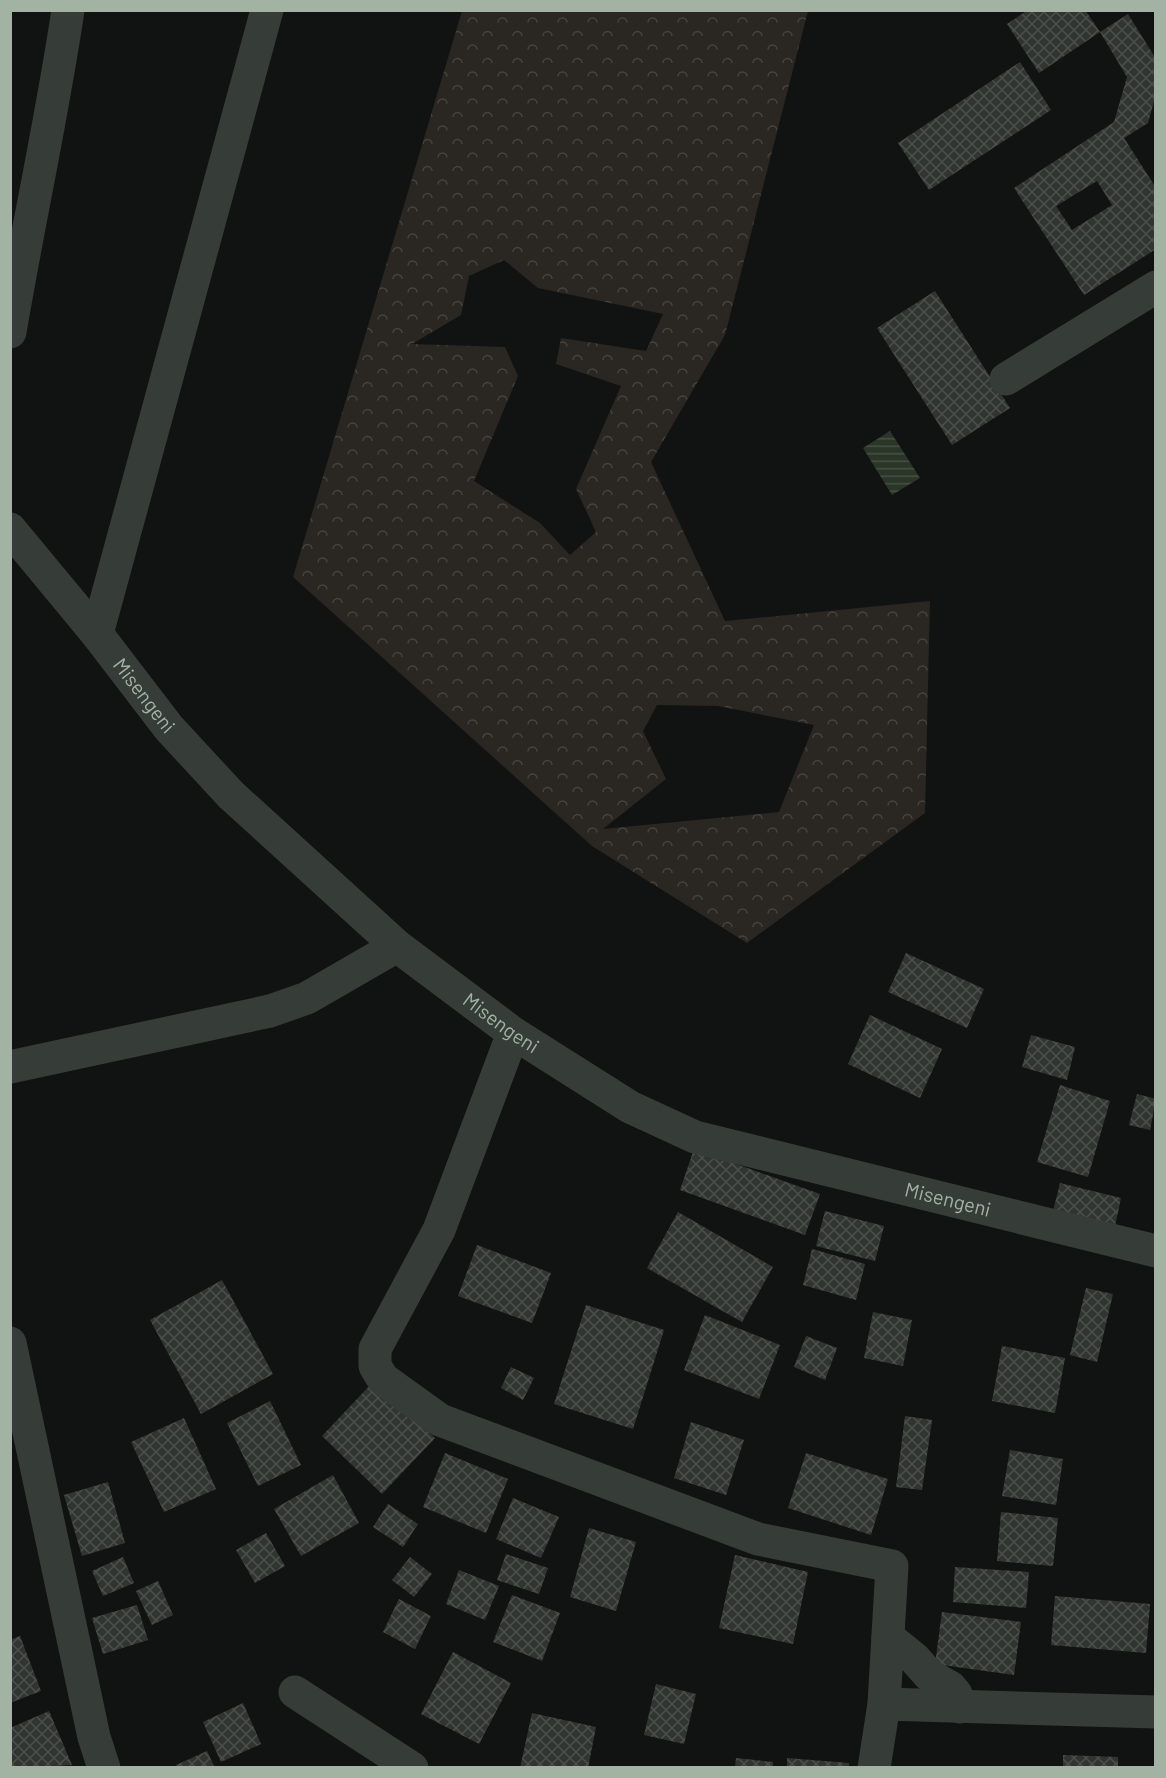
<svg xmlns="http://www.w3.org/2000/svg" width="1166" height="1778" viewBox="0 0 1166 1778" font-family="Barlow,sans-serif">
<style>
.forest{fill:url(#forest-crowns);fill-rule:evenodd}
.water{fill:url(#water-rules)}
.building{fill:url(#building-cross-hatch);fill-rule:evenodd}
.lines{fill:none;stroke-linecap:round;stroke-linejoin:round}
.minor{stroke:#363d38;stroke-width:33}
.labels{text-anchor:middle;stroke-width:6;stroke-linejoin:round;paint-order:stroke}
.street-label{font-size:20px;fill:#a2b3a4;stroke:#0c0d0d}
</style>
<defs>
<pattern id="forest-crowns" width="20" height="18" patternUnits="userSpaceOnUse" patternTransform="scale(1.5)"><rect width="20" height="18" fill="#2a2621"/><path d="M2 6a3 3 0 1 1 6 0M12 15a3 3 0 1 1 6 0" fill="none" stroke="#46433e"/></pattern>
<pattern id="water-rules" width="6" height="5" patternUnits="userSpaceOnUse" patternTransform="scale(1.5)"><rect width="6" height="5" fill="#2a3628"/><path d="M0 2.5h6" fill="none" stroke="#465144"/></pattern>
<pattern id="building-cross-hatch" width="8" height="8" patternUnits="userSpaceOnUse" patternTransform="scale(1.5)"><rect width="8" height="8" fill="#313532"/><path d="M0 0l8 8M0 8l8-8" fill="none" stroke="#4c504d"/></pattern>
</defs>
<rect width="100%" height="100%" fill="#111312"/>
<path class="forest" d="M462,11H808L725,335L651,462L725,621L930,601L925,813L747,943L592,846L293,577ZM504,260L538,288L663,314L646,351L561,338L556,364L621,386L576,489L596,532L570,555L540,523L474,481L518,376L505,347L412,344L461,315L469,276ZM657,705L718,706L814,725L779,812L603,829L666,779L643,731Z"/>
<path class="water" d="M890,431L920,478L892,495L863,448Z"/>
<path class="building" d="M1028,10H1085L1100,32L1039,73L1007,24Z
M1128,14L1156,59V94L1148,123L1124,138L1156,188V249L1084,295L1014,188L1114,122L1127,77L1100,32ZM1097,181L1112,205L1072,230L1056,206Z
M1020,62L1051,110L929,190L898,143Z
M935,291L1010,408L952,445L877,328Z
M906,953L984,989L967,1028L888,992Z
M870,1015L942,1049L920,1098L848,1064Z
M1031,1035L1075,1047L1067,1080L1022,1067Z
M1060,1085L1110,1101L1088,1177L1037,1162Z
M1137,1094L1156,1099L1150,1130L1129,1125Z
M694,1149L820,1194L805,1235L680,1190Z
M1060,1183L1121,1198L1115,1226L1053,1211Z
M825,1211L884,1226L875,1261L816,1246Z
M678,1212L773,1267L742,1322L647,1268Z
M477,1245L551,1273L532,1323L458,1296Z
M812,1249L865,1264L856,1300L803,1285Z
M222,1280L273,1374L201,1414L150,1320Z
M1086,1288L1113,1294L1097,1362L1070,1355Z
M586,1305L664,1330L633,1429L554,1404Z
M873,1312L912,1320L903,1366L864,1358Z
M705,1315L780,1345L759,1399L684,1370Z
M806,1336L837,1348L825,1380L794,1367Z
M1002,1346L1065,1358L1055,1413L992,1401Z
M511,1367L534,1378L523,1400L501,1388Z
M374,1381L435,1438L382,1494L322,1436Z
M270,1401L301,1465L258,1486L227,1423Z
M905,1416L932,1420L922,1490L896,1487Z
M184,1418L216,1489L164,1512L131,1442Z
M691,1422L744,1440L726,1495L674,1478Z
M1010,1450L1063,1459L1056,1505L1002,1496Z
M445,1453L508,1479L486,1533L423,1507Z
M806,1453L888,1479L871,1535L788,1508Z
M333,1475L359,1523L301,1556L274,1509Z
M108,1482L125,1543L82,1556L64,1495Z
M513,1498L559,1517L541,1558L496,1539Z
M388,1504L418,1524L403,1547L373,1527Z
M1001,1512L1058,1518L1053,1566L997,1561Z
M589,1528L636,1542L616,1611L570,1597Z
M266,1533L285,1566L255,1583L236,1550Z
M506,1554L548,1568L539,1594L497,1580Z
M735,1555L808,1572L793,1644L719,1628Z
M123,1557L134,1583L103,1596L92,1571Z
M410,1557L432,1574L414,1597L392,1580Z
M955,1567L1029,1572L1026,1608L953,1602Z
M459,1570L499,1586L485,1620L446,1604Z
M158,1581L173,1615L152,1625L136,1591Z
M512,1595L560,1613L542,1661L493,1642Z
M1055,1596L1150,1604L1146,1653L1051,1645Z
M399,1599L431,1616L415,1649L383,1632Z
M137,1605L148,1640L103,1654L92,1618Z
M942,1612L1021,1622L1014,1675L935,1664Z
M20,1636L41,1691L10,1703V1640Z
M453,1652L511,1683L479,1744L421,1714Z
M656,1684L696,1694L684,1744L644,1735Z
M243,1703L261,1744L221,1762L203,1722Z
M49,1711L72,1765L10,1768V1728Z
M532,1713L596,1727L588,1768H520Z
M207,1751L215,1768H177L176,1765Z
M1063,1755L1118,1757V1768H1063Z
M736,1758L773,1762V1768H735Z
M787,1758L849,1763V1768H787Z"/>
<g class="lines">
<g class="minor">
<path d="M10,332C28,225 52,118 68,10"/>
<path d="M1006,379L1156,287"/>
<path id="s1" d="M10,529L97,634L169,728L231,795L397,946L513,1033L630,1107L695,1137L1156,1251"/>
<path d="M97,634L267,10"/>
<path d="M513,1033L439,1230L375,1349V1366L383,1379L440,1420L758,1539L892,1566L884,1704L874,1768"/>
<path d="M10,1067L270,1011L307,998L397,946"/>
<path d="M10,1343L94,1737L104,1768"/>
<path d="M888,1637L914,1658L929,1675L950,1687L956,1694L960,1707"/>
<path d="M295,1692L412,1768"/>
<path d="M884,1704L1156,1712"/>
</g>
</g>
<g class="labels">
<g class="street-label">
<text dy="7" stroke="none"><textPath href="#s1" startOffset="214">Misengeni</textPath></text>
<text dy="7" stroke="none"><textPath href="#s1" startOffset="700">Misengeni</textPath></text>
<text dy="7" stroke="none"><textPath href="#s1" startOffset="1186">Misengeni</textPath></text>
</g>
</g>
<rect width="1166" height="1778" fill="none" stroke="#a2b3a4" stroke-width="24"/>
</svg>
